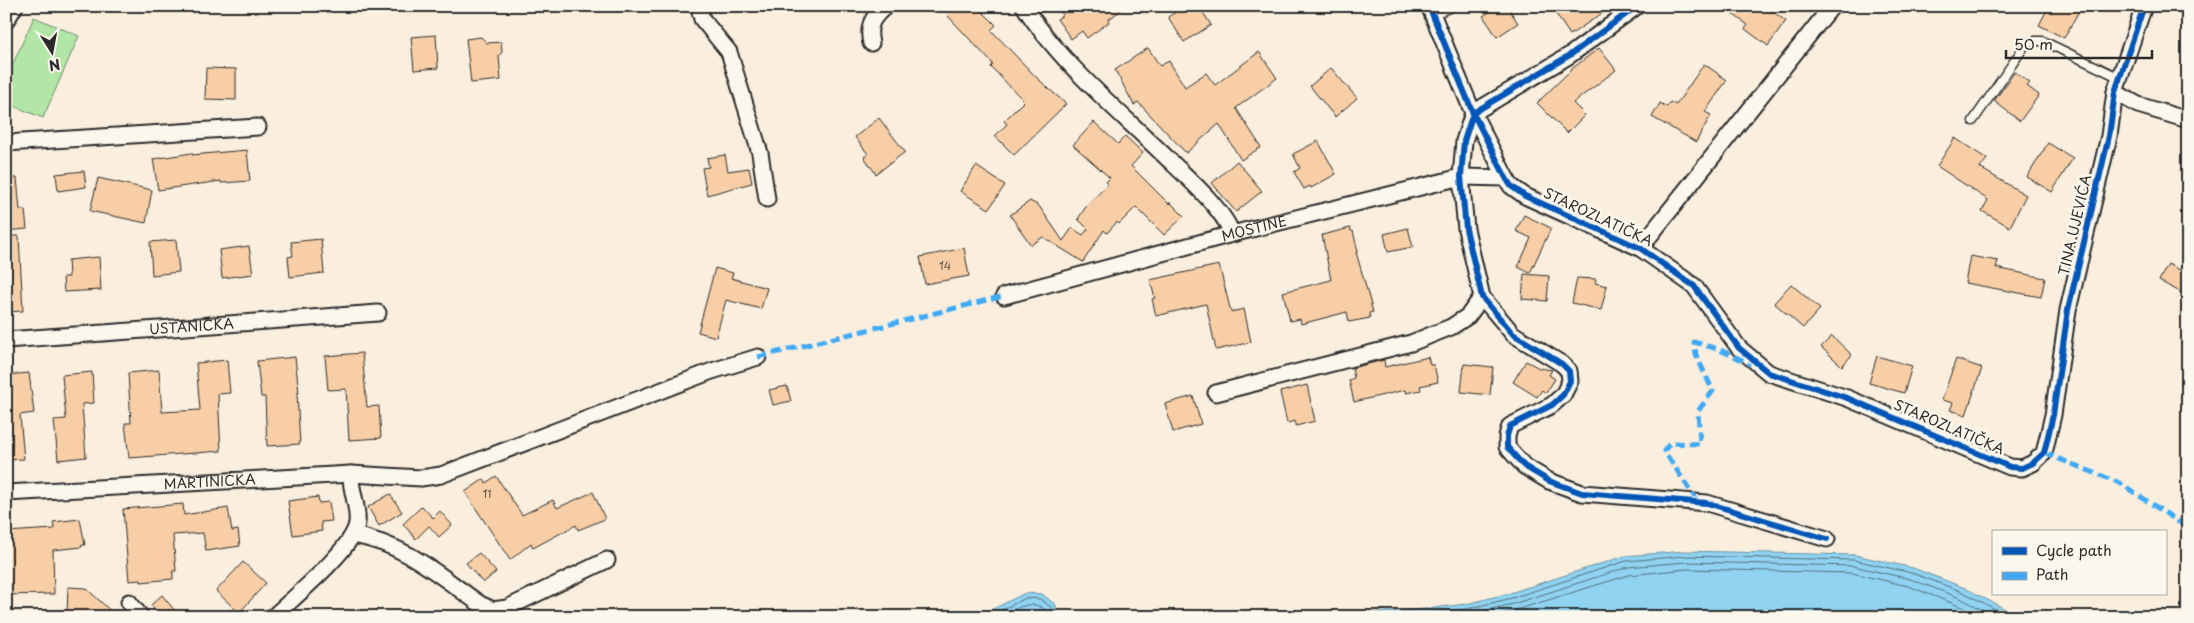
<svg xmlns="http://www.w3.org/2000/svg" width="2194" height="623" viewBox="0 0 2194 623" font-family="'Playpen Sans',sans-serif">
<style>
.green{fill:#b1e6a7;stroke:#6e8869}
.water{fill:#8fd3f1;stroke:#6790a2}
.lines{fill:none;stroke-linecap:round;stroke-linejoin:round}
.shore{stroke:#536e7a;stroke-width:1}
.building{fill:#f7cea6;stroke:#2b2b2b}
.service-casing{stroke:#2b2b2b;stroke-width:11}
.minor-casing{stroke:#2b2b2b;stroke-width:19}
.service{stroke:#fbf7ec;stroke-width:8}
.minor{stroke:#fbf7ec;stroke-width:15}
.quiet{stroke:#3fa9f5;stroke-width:5;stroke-dasharray:10 5;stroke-linecap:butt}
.cycleway-casing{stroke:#fbf7ec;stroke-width:9}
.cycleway{stroke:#0057b8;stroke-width:6}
.labels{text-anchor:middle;stroke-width:5;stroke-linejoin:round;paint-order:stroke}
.number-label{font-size:11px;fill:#5e544a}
.street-label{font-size:14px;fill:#2b2b2b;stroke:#fbf7ec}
</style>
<rect width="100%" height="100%" fill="#faefde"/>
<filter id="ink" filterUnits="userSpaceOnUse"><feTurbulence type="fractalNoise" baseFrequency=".02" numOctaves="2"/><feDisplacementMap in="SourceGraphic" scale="10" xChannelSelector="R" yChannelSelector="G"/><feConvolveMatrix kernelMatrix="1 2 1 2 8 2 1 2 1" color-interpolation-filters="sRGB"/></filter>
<g filter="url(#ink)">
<path class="green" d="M34,17L79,36L43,118L6,103V79Z"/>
<path class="water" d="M1685,551L1855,555L1913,568L1965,588L2020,617H1309L1417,610L1466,604L1510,593L1625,556Z
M1025,593L1042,594L1056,605L1057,617H977Z"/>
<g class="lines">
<path class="shore" d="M987,617L1026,598L1040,599L1051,607L1052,617
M1001,617C1015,609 1031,598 1045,610L1046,617
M1390,617L1467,609L1512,598L1626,561L1685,556L1854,560L1912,573L1963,592L2010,617
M1457,617L1513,604L1628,567L1686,562L1853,566L1910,579L1960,598L1996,617
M1493,617L1629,575L1686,569L1852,573L1908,586L1957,605L1980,617"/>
</g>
<path class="building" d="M956,6H977L996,25L991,30L1037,78L1066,104L1014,155L995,136L1007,124L1004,121L1024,101L991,67L993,64L947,15Z
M1057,6H1126L1108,20L1109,22L1087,38L1082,31L1071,39L1057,19L1063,15Z
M1185,6H1199L1211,25L1184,42L1168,17Z
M1499,6H1507L1518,23L1497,37L1483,16Z
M1568,6H1613L1570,35L1556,14Z
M1721,6H1765L1786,21L1768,46L1745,29L1748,25Z
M2049,6H2070L2079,11L2064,38L2039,25Z
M436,35L438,68L414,70L411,37Z
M481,37L487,43L501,42L502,52L499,56L501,80L471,83L466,39Z
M1148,48L1160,66L1169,61L1185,87L1206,73L1215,85L1259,52L1277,78L1236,108L1261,147L1241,160L1219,124L1186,153L1138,102L1134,105L1115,70Z
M1599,48L1616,70L1573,103L1585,115L1567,133L1537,103L1573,68Z
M1704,64L1727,80L1705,112L1711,115L1696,142L1652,117L1660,103L1667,107L1670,102L1676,105Z
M206,68L236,69V100L205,99Z
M1331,68L1357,98L1335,117L1310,86Z
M2015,72L2030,83L2027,86L2039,95L2020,121L1994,101Z
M879,118L905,152L876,174L864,157L868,154L855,137Z
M1094,122L1118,144L1125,136L1143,153L1131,166L1169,204L1170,202L1184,216L1164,235L1136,207L1119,224L1117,222L1107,233L1104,230L1083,262L1043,237L1031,245L1010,215L1030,201L1039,206L1063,241L1072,228L1083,235L1088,229L1078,219L1085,208L1108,184L1106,182L1110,178L1073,145Z
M1955,138L1987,159L1980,168L2026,195L2010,227L1982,211L1988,200L1937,166Z
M1318,141L1336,174L1311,188L1310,186L1304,189L1294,172L1300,168L1293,154Z
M2048,143L2073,158L2052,192L2027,177Z
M247,150L250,181L221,183V181L158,190L153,159L192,153V155Z
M725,155L728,171L749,168L752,183L707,195L702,168L709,167L707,158Z
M1237,161L1262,191L1236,212L1212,183Z
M976,166L1005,185L989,209L960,191Z
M84,171L86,187L58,191L56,174Z
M6,178H17L20,210H25L27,229L6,231Z
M98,178L152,190L146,223L90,211Z
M1524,215L1551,228L1530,273L1518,267L1531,238L1516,231Z
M1350,228L1351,231H1353L1358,252H1356L1373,312L1369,313L1370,318L1349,322L1347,312L1301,324L1300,319L1290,321L1283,292L1331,280L1322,235Z
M1408,228L1413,247L1388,252L1384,234Z
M6,236H19L23,311L6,312Z
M321,239L324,273L290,277L288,257L293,256L291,242Z
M176,240L179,272L152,275L150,242Z
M249,246L253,274L222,278L219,250Z
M964,248L969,276L925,284L920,257Z
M1970,256L1998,261L1996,268L2045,278L2041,297L1965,283Z
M99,257L101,290L64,292L63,277H69L68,260Z
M2168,264L2188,274V296L2159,281Z
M1219,265L1231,312L1244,309L1251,342L1216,350L1206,304L1156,316L1152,299L1155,298L1150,280Z
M715,268L733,273L731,278L767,288L761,309L726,300L716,337L698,332Z
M1524,274L1549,276L1547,301L1522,299Z
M1577,278L1596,279L1595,283L1607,286L1601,310L1572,303Z
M1791,284L1820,309L1803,328L1774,303Z
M1832,336L1852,355L1842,366L1821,347Z
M362,353L367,407L379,406L381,438L349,440L346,389L328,390L325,356Z
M1877,356L1912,366L1904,393L1869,383Z
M295,357L299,393H297L300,444L267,446L265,397H261L257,361Z
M1428,357L1430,365H1434L1438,382L1420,386L1421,390L1406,393L1405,390L1354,402L1349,380L1354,378L1352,368L1384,360L1385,367Z
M1956,359L1982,368L1966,415L1950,410L1953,403L1942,400Z
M227,360L230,393L218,394L221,451L129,458L125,423H131L128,373L159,370L162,412L200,410L196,363Z
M1526,361L1539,368L1552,370L1549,375L1555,379L1546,393L1542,390L1537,397L1513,382Z
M1464,364L1493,367L1490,395L1461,392Z
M92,372L94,403L82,404L86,457L58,460L54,420L66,419L62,375Z
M29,373L34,413L20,415L24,459L6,460V375Z
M1307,385L1315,421L1296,426L1295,421L1287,423L1280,392Z
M787,386L791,401L773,405L769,390Z
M1193,396L1201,424L1173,432L1165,404Z
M496,476L522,515L553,500L557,508L593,492L605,519L578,530L576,525L533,548L531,543L510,560L465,492L484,479L486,483Z
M390,494L402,512L379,526L368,507Z
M318,497L319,503L329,502L332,521L321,522L322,531L293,535L288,501Z
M183,504L184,515L228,508L232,531L238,530L240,546L206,551L203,533L173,535L176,571H173V579L141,582V580L129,581L123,509Z
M422,506L433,518L440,511L452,525L439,537L429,526L416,539L403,524Z
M80,519L85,545H81L82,547L53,550L54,594L6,595V532L54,529L53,522Z
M479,553L496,572L483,583L466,563Z
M243,562L266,583L239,613L216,591Z
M68,587L86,588L116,616L67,615Z
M162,595L180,617H160L151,605Z"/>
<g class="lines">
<g class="service-casing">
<path id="service" d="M1432,15L1454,6
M1973,121L2026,44L2035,41H2043L2120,78"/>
</g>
<g class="minor-casing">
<g id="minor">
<path d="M702,6L700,12L702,19L729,52L760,153L767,199"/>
<path d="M1024,6C1059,62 1120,112 1168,159C1187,177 1224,210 1232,234"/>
<path d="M1429,6L1473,113L1506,178L1511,186L1525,196L1640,248L1694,286L1739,348L1769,373L1847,398L2010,467L2022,468L2033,463L2044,453L2053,415L2068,310L2109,136L2115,92L2144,6"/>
<path d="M1637,6L1570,55L1473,113L1464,141L1461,177L1466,229L1482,297L1513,334L1562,364L1569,371L1570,381L1563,395L1552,405L1510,426L1507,436V447L1524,466L1549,481L1582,493L1707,503L1827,539"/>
<path d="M6,21L15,6"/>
<path d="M871,43C867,26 872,17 886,6"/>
<path d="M2115,92L2138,105L2188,120"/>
<path d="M6,143L258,127"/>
<path d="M1640,248L1832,6"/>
<path id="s1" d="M1004,296L1232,234L1461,177L1506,178"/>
<path id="s2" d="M6,340L378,313"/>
<path d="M1216,393L1411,343L1451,327L1468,316L1482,297"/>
<path d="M351,474L421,478L441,475L712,371L758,357"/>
<path id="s3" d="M6,493L351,474C350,490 359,507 357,523C354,548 293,598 273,617"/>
<path d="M353,535C407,545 437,574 480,604L493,610L507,608L607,560"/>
<path d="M129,602L141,617"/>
</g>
</g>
<use href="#service" class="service"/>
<use href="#minor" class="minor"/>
<path class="quiet" d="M758,357L1004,296
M2044,453L2120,483L2188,528
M1698,502L1664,451L1670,443L1700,444L1698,411L1713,391L1696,355L1694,342L1718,349L1751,364"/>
<g class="cycleway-casing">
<path id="cycleway" d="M1429,6L1473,113L1506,178L1511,186L1525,196L1640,248L1694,286L1739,348L1769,373L1847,398L2010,467L2022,468L2033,463L2044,453L2053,415L2068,310L2109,136L2115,92L2144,6
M1637,6L1570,55L1473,113L1464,141L1461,177L1466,229L1482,297L1513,334L1562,364L1569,371L1570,381L1563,395L1552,405L1510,426L1507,436V447L1524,466L1549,481L1582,493L1707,503L1827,539"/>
</g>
<use href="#cycleway" class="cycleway"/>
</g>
</g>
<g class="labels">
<g class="number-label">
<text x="945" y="270">14</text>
<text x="487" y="498">11</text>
</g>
<g class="street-label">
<text transform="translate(1598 217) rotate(25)" y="5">STAROZLATIČKA</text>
<text transform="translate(2075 225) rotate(-77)" y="5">TINA UJEVIĆA</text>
<text dy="5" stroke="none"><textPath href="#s1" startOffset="259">MOSTINE</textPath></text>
<text dy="5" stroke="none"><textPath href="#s2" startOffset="186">USTANIČKA</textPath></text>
<text transform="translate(1949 427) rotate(23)" y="5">STAROZLATIČKA</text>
<text dy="5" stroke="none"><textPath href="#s3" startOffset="204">MARTINIĆKA</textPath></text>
</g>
</g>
<rect width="2194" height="623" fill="none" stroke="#fbf7ec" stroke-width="25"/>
<rect x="12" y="12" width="2169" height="598" fill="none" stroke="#2b2b2b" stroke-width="2" filter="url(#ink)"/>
<rect x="1992" y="530" width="175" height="65" fill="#fbf7ec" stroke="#a8a59f"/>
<rect x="2002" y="547" width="25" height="8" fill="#0057b8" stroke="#a8a59f"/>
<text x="2036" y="556" font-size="15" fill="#2b2b2b">Cycle path</text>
<rect x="2002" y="572" width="25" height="8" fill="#3fa9f5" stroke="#a8a59f"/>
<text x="2036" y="580" font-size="15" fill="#2b2b2b">Path</text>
<g transform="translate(52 52) rotate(169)" stroke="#fbf7ec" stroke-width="4" paint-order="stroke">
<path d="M0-4L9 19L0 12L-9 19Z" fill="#2b2b2b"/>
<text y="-8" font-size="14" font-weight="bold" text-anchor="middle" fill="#2b2b2b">N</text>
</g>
<path d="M2006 50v8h146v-8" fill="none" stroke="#2b2b2b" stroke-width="2.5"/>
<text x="2014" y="50" font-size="15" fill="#2b2b2b" stroke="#fbf7ec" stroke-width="4" paint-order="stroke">50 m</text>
</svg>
